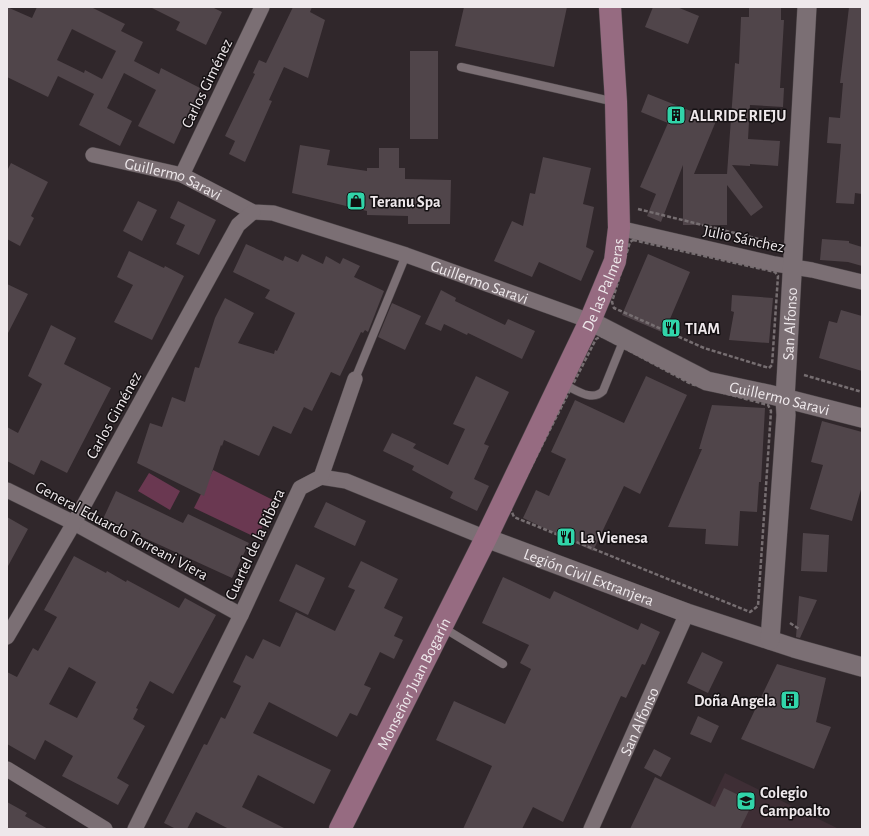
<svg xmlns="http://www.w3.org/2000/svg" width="869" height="836" viewBox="0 0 869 836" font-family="'Alegreya Sans',sans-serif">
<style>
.built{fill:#3e2e35}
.green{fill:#6a3851}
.building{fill:#50454a;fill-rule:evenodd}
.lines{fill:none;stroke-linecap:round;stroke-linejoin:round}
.service-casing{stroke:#4b4447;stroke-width:9}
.minor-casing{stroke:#4b4447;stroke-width:16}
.tertiary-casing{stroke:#4b4447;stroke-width:20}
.secondary-casing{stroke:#4b4447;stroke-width:23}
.path{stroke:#766e71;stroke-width:2.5;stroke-dasharray:4 2;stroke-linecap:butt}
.service{stroke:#7b6f74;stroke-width:8}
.minor{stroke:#7b6f74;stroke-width:15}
.tertiary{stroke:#7b6f74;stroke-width:19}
.secondary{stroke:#966b81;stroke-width:22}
.labels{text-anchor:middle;stroke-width:3;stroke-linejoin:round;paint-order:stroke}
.street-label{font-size:16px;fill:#eee8eb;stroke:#151113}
.poi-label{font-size:16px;font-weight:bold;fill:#eee8eb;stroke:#151113;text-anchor:start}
</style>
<rect width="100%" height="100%" fill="#30272b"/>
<path class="built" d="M725,773L839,829H698Z"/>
<path class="green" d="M213,470L275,501L257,538L194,508Z
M149,473L180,491L170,510L138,491Z"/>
<path class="building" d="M7,7L32,18L37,7H91L125,24L121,31L143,42L134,61L159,74L161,68L200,88L174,144L138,126L156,90L124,73L107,108L132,121L120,146L79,125L94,94L58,76L48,97L7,77ZM72,29L116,51L102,79L85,70L84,73L57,60Z
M150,7H212L222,12L206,45L176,30L180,22Z
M293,7H312L310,12L325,20L308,78L284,67L269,100L272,101L245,162L229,154L235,141L225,136L255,74L253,73L259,60L266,63Z
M464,7H567L554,67L455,46Z
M653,7H677L699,16L688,44L645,27Z
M749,7H781V20H784L780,88H784L783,107L750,105L748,139L780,141L778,166L750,164V166L732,165L763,207L751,216L727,185V225H683V165L661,222L647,216L656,194L640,187L668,123L641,112L648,94L716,121L694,174H727L735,63L739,64L741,17H749Z
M849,7H862V194L855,193L854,204L836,203L841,144L827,143L829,117L840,118L843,83H840Z
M410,51H438V139H410Z
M300,145L330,150L327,165L367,171V168H379V148H399V168H405V179L451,180L450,224H408V216L367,215V211L292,193Z
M543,157L591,168L583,204L594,207L586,247L594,251L581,281L539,262L532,277L494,261L512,221L523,226L530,193L535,194Z
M11,163L48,182L31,216L34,218L20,246L7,239V171Z
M138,201L157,210L142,241L123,231Z
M178,201L216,220L199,255L176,244L185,225L170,218Z
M822,239L849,241V243L862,247V266L848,262L820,260Z
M246,244L283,261L285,256L298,262L302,254L323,264L326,256L340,264L343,258L360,266L354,277L384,291L368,332L365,330L363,333L361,332L340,376L331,372L312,411L304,407L291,434L273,426L259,456L224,440L222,446L221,445L204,496L137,463L150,423L162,427L172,397L185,402L195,367L199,368L215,318L225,298L254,313L238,343L274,354L275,350L277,351L295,313L265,298L270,290L233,272Z
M129,251L164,268L165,266L184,276L152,340L114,322L133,285L117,277Z
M648,254L690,272L664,333L622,315Z
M7,284L28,294L7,335Z
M441,290L456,298L455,301L505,325L508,319L535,331L522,359L468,333L467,335L444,324L441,331L425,324Z
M732,295L773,298L769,343L729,340L734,312L731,311Z
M392,303L421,316L405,350L378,337Z
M841,310L862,316V371L819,358L829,321L837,323Z
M51,325L76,338L64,364L111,388L67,473L41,460L34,475L7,461V427L18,433L42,384L28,376Z
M476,376L509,392L484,444L489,446L474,479L489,486L477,511L450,498L453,492L412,470L414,466L383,451L392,433L416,444L413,448L448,465L465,429L453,424Z
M646,376L687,395L640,494L624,486L593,551L523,518L536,490L549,496L566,459L551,452L575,400L624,423Z
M712,405L765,408L761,482H759L757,512L740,511L738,546L705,544L706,529L668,527L702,449H699Z
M822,421L862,432V486L852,521L810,509L823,465L811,462Z
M116,491L183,523L188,514L249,543L232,578L103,519Z
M326,502L366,521L355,546L314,527Z
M7,517L28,529L7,568Z
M803,533L829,535L827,572L801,571Z
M74,556L106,573L107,571L126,582L127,580L179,608L185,598L216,615L173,694L150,681L136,708L138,709L133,719L145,726L117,778L129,785L118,805L62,776L73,756L45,740L35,760L7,744V672L17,677L33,648L38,651L57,617L44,610ZM69,667L96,682L77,718L49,704Z
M361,561L398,579L384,608L403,617L394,636L403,640L394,659L380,652L364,685L371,688L357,716L350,713L337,737L269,702L253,733L331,770L314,804L258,775L242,807L286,829H229L196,812L187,829H176L164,823L204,744L207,745L221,717L225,719L241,686L233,682L246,655L253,659L263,639L280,647L296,612L335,631L355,590L348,587Z
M296,564L325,578L308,615L279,601Z
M503,577L550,599L554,591L638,630L641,623L660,632L645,665L642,664L626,698L621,696L563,822L533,807L522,829H463L492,766L436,740L454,701L505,724L531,669L520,663L529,645L482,623Z
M799,596L817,600L800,638L796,637Z
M702,652L723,662L708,693L687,683Z
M777,664L826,678L816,722L831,727L814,769L741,739Z
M698,716L719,726L711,743L690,734Z
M654,749L671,758L661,777L644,768Z
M655,777L715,807L724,788L753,802L740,829H630Z
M7,802L27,813L25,816L48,829H7Z"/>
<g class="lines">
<g class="service-casing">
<path id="service" d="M461,67L615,102
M355,379L406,255
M561,383C574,388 591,403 603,391L624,339
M442,627L503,664"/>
</g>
<g class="minor-casing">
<g id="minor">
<path id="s1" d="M93,155L182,175L253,212L273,213L406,255L590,321"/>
<path d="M182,175L262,7"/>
<path d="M619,228L775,264L812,270L862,282"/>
<path d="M321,477L346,481L486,538"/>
<path d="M7,490L74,523L241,615"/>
<path d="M7,637L74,523L238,225L253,212"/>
<path d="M7,769L105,829"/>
<path d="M135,829L241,615L300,488L321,477L355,379"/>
<path id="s2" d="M591,829L687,613"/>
</g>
</g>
<g class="tertiary-casing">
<g id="tertiary">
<path id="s3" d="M590,321L707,381L768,394L862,418"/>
<path id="s4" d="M486,538L687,613L794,648L862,667"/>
<path id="s5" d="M770,640L786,415L785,399L807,7"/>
</g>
</g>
<g class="secondary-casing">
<g id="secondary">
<path id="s6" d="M340,829L486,538L590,321L615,261L619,228L616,102L610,7"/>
</g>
</g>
<path class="path" d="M638,209L775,243
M633,240L775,272L778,276L772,365L769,368L704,348L614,308L612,302L630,242Z
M602,336L691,384L768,405L771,411L758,606L750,612L514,517L510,508L596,339Z
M804,375L862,392
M790,623L799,629"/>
<use href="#service" class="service"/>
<use href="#minor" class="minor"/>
<use href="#tertiary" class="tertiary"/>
<use href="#secondary" class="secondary"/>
</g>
<defs>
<g id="building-square" transform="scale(1)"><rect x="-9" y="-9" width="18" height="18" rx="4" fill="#31d4a9" stroke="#151113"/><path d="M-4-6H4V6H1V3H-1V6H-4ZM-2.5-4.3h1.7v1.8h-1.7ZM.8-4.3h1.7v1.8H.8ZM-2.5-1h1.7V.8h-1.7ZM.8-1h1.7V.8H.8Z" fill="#111"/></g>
<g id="shop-square" transform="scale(1)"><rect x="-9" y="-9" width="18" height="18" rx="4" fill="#31d4a9" stroke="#151113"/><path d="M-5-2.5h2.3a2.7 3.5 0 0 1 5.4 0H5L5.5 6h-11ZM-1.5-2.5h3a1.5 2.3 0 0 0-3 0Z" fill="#111"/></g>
<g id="restaurant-square" transform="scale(1)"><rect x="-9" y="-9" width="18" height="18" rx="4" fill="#31d4a9" stroke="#151113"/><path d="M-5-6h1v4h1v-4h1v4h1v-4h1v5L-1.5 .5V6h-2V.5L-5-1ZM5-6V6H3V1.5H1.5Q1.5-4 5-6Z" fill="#111"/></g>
<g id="school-square" transform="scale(1)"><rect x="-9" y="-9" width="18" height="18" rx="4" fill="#31d4a9" stroke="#151113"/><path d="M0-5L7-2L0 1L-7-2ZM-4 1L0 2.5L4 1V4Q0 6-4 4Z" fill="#111"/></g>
</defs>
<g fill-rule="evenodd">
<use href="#building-square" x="676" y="115"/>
<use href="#shop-square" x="356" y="201"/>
<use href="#restaurant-square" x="671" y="328"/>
<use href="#restaurant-square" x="566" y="537"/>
<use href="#building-square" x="790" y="700"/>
<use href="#school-square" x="746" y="801"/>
</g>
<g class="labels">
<g class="street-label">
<text transform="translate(206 83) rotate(-64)" y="6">Carlos Giménez</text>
<text dy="6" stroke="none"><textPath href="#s1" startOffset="84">Guillermo Saravi</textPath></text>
<text transform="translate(744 238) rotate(12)" y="6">Julio Sánchez</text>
<text dy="6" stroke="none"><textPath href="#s1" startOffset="409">Guillermo Saravi</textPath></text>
<text dy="6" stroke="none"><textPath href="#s6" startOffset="605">De las Palmeras</textPath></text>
<text dy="6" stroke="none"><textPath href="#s5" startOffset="317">San Alfonso</textPath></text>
<text dy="6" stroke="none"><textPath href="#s3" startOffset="206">Guillermo Saravi</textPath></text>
<text transform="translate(113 415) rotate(-61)" y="6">Carlos Giménez</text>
<text transform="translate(122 530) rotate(28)" y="6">General Eduardo Torreani Viera</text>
<text transform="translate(254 544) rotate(-65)" y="6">Cuartel de la Ribera</text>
<text dy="6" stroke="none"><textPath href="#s4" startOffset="110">Legión Civil Extranjera</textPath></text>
<text dy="6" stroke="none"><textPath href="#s6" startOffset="163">Monseñor Juan Bogarín</textPath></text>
<text dy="6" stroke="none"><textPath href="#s2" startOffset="118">San Alfonso</textPath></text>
</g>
<g class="poi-label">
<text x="690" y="121">ALLRIDE RIEJU</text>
<text x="370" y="207">Teranu Spa</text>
<text x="685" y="334">TIAM</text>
<text x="580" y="543">La Vienesa</text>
<text x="776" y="706" text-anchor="end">Doña Angela</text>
<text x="760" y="798">Colegio<tspan x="760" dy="18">Campoalto</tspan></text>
</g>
</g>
<rect width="869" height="836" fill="none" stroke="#eee8eb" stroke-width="16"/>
</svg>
